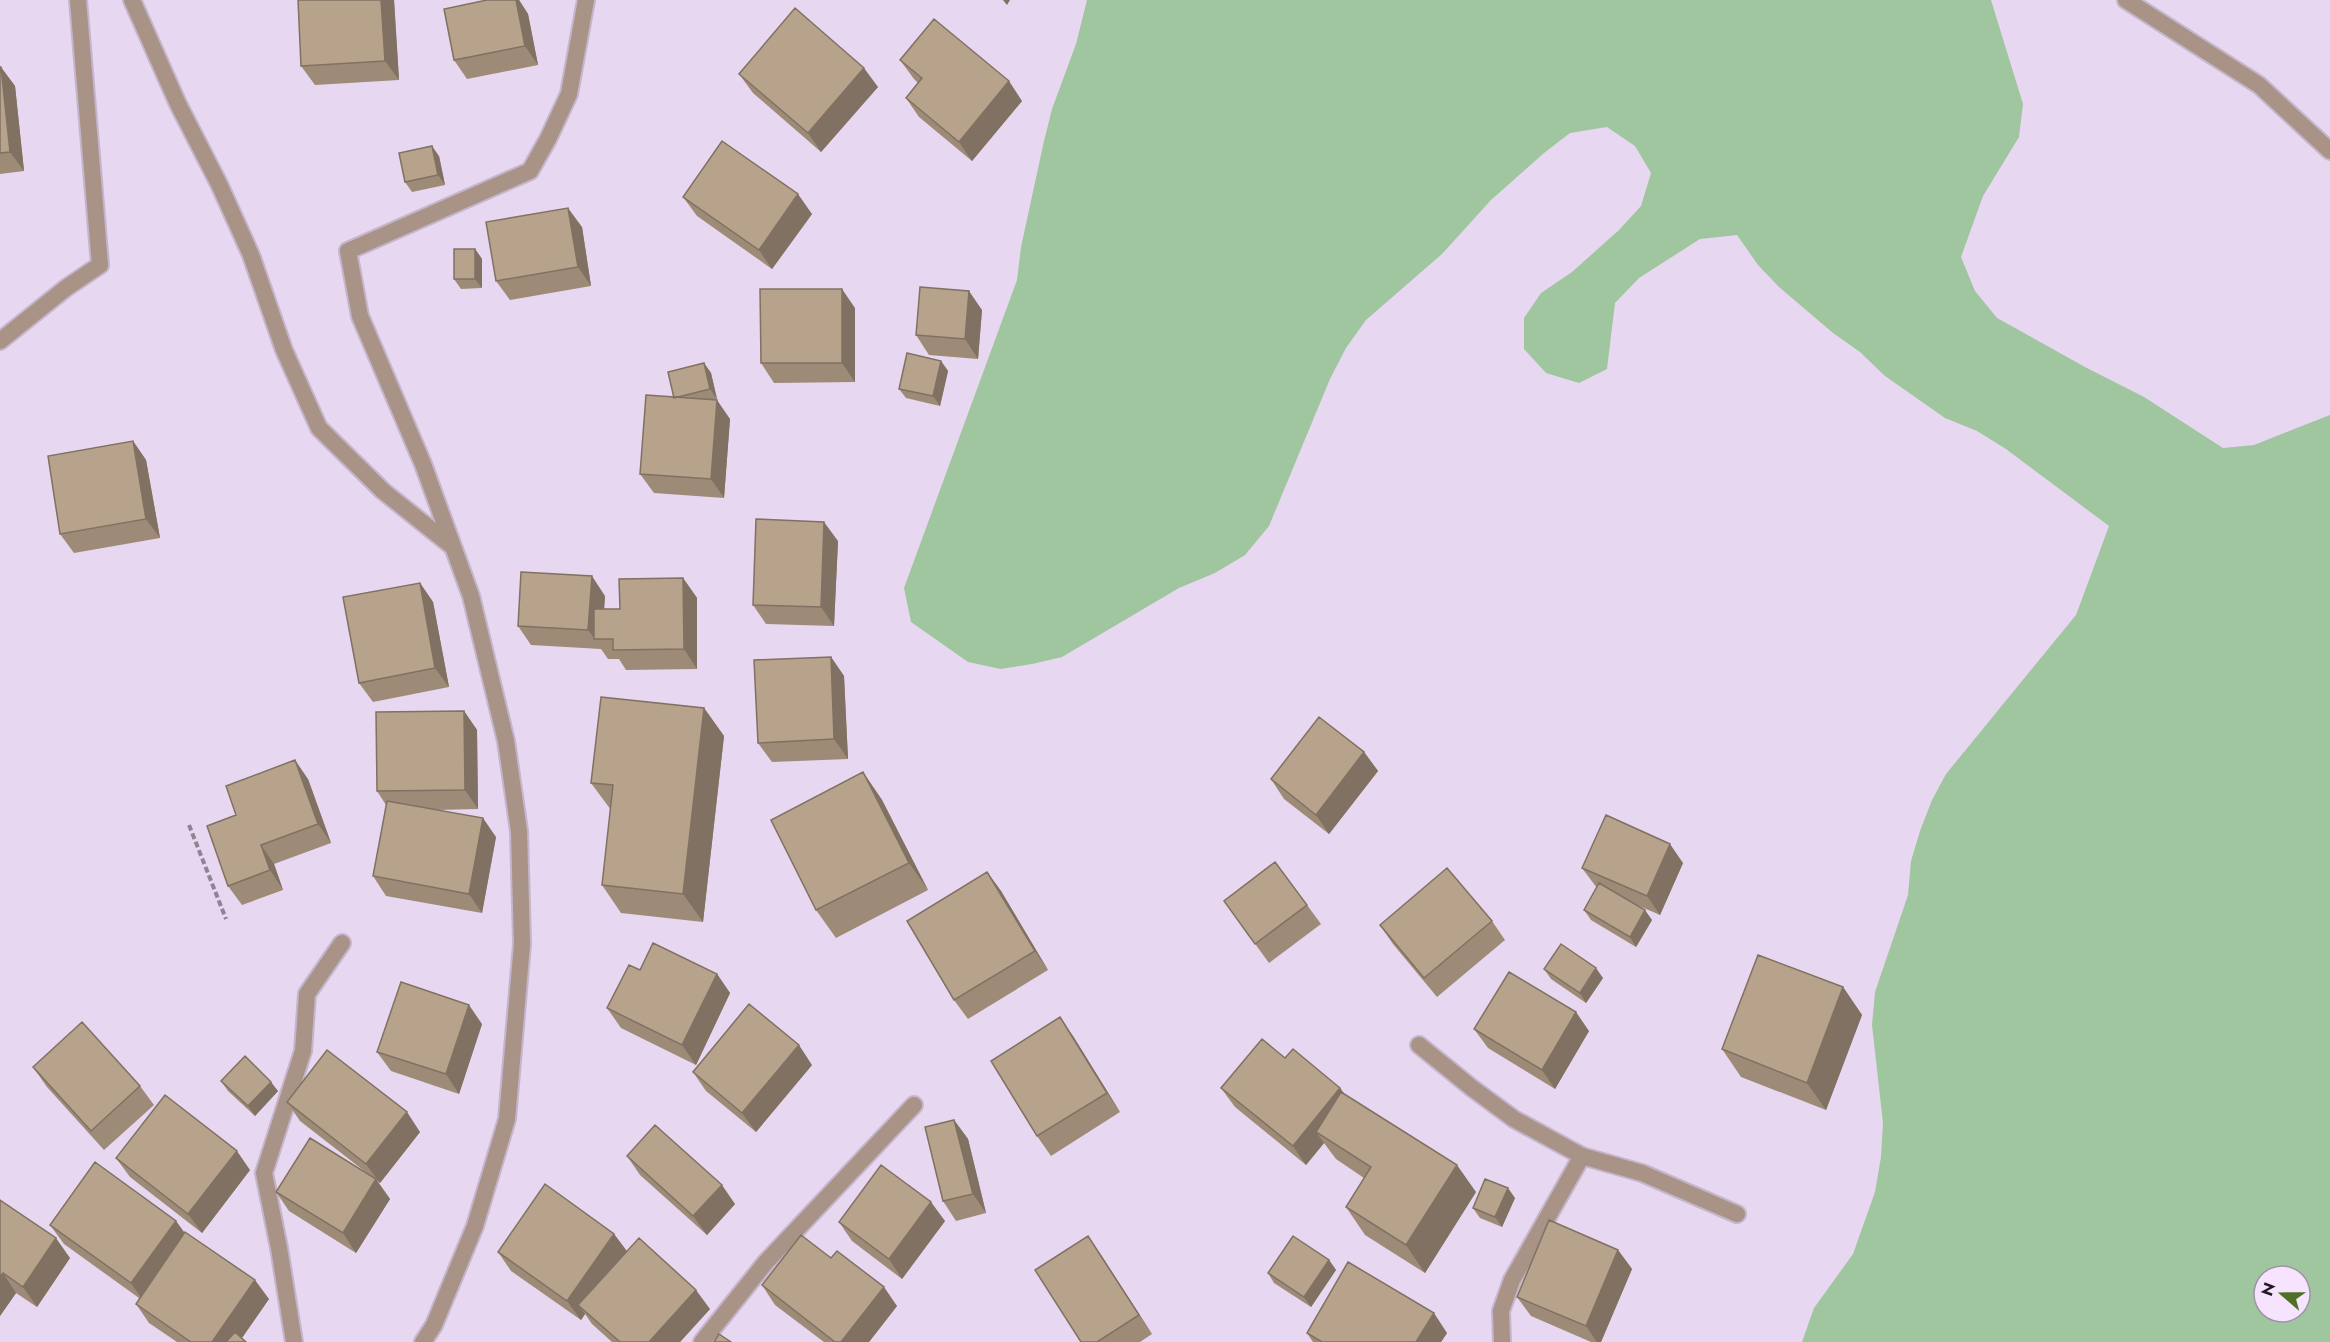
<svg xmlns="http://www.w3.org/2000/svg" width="2330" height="1342" viewBox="0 0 2330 1342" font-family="Jost,sans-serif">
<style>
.green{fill:#9fc69e;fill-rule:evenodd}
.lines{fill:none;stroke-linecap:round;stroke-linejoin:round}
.service-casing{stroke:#c4b5cb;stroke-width:20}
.minor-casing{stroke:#c4b5cb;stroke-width:20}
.path{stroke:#8f8395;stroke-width:4;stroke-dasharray:6 3;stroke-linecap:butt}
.service{stroke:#a99286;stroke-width:16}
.minor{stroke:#a99286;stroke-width:16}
.wall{fill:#9d8b78}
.shaded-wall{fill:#807162}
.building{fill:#b7a28c;stroke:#807162;stroke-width:1.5}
</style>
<rect width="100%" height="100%" fill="#e8d7f0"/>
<path class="green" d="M1087,0H1991L2023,104L2019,137L1983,196L1961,257L1975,291L1997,318L2085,367L2144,397L2223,448L2254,445L2330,415V1342H1802L1814,1308L1853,1254L1875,1192L1881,1157L1883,1123L1872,1025L1875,992L1908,895L1911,861L1920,831L1932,800L1946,774L2076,615L2109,526L2006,449L1977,431L1945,418L1885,376L1860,352L1833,333L1779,287L1758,265L1737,235L1700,239L1639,278L1615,303L1607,369L1579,383L1546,373L1524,349V318L1541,293L1572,272L1619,230L1641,206L1651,173L1635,146L1607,127L1570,133L1544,153L1491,200L1442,254L1366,320L1346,348L1330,379L1269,526L1245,555L1215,573L1179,588L1062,657L1032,664L1001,669L968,662L911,622L904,588L1017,280L1021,247L1044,141L1052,109L1076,44ZM2264,1276H2300V1312H2264Z"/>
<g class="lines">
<g class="service-casing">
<path id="service" d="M1419,1045L1472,1088L1514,1119L1582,1156L1642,1173L1737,1214
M294,1342L279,1248L264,1173L303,1051L307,994L342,943"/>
</g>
<g class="minor-casing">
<path id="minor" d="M132,0L178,104L219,184L251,255L284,350L319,428L383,491L453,547
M2126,0L2259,85L2330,151
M0,341L66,288L100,265L78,0
M423,1342L434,1325L475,1226L507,1119L522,944L519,831L506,741L471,596L423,464L360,316L348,251L530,171L548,139L569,94L586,0
M702,1342L766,1262L914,1105
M1502,1342L1501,1311L1512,1280L1582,1156"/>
</g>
<path class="path" d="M189,825L226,919"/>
<use href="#service" class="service"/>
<use href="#minor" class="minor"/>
</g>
<path class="wall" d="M298,0H394L399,80L315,85L301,66Z
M487,0H519L528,14L538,65L467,79L454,60Z
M900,60L1022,101L972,161L919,117L906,98L918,83L914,79Z
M0,67L15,86L24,171L0,174Z
M739,74L878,87L821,152L753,93Z
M439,156L445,185L412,192L405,182Z
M683,197L812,214L772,269L697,216Z
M582,227L591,286L510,300L496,281Z
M475,249L482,259V288L461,289L454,279Z
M855,308V382L774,383L761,363Z
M982,310L978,359L929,355L916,335Z
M941,361L948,371L940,406L906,398L899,389Z
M704,363L711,373L717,399L712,400L730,419L724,498L654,493L640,474L674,397Z
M133,441L146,460L160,538L74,553L60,534Z
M838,541L834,626L766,624L753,605Z
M683,578L697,598V669L626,670L619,659H608L601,649L531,645L518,626L605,596L604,609H620Z
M420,583L433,602L449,687L373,702L359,683Z
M831,657L844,676L848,759L772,762L758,743Z
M704,708L724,736L703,922L621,913L602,885L611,810L591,783Z
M464,711L477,730L478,809L436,810L496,837L482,913L386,896L373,876L386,805L377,791Z
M1364,752L1378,771L1329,834L1284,799L1271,779Z
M863,772L882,800L928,890L836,938L816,910Z
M308,779L331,843L274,864L283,890L242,905L228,886L236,815Z
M1683,863L1660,915L1637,905L1652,920L1636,947L1591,920L1584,910L1597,888L1582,868Z
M987,872L1001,891L1048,970L968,1019L954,1000Z
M1224,901L1307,905L1321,924L1269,963Z
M1492,921L1505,940L1437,997L1393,944L1380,925Z
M1544,969L1603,978L1586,1003L1551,979Z
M640,970L717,974L730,993L696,1065L621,1028L607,1008Z
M1843,987L1862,1015L1826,1110L1741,1077L1722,1049Z
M482,1024L459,1094L391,1071L377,1052Z
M1474,1029L1589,1031L1555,1089L1488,1048Z
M1073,1036L1120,1112L1051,1156L1037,1136Z
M1285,1058L1340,1088L1344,1094L1476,1192L1425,1273L1365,1235L1346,1207L1364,1178L1336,1159L1324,1143L1306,1165L1235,1107L1221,1088Z
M812,1065L756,1132L706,1091L693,1072Z
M33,1067L140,1086L154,1105L104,1150L47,1087Z
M221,1081L278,1091L255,1116L228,1091Z
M287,1102L420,1132L380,1183L377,1181L390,1199L356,1253L289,1211L276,1192L372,1177L300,1121Z
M954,1120L968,1139L986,1213L956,1221L943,1201Z
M627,1156L735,1204L707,1235L640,1175Z
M116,1158L250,1170L202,1233L130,1177Z
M1515,1198L1502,1227L1480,1218L1473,1208Z
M0,1200L70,1258L37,1307L16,1293L0,1316Z
M176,1221L184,1233L269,1299L242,1338L246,1342H177L149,1323L136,1304L139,1298L64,1244L50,1225Z
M945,1221L902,1279L852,1241L839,1222Z
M614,1234L627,1251L710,1309L680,1342H612L592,1324L585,1314L581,1320L511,1271L498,1252Z
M1618,1250L1632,1269L1601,1342H1591L1531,1316L1517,1297Z
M1101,1255L1152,1334L1140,1342H1081Z
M831,1258L897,1306L869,1342H824L775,1305L762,1285Z
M1329,1260L1336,1270L1311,1307L1274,1283L1268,1273Z
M1307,1333H1447L1441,1342H1313Z"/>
<path class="shaded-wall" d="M381,0H394L399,80L385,61Z
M516,0H519L528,14L538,65L525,46Z
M1003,0H1010L1007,5Z
M1,67L15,86L24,171L10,152Z
M864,68L878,87L821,152L808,133Z
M1009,81L1022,101L972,161L959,142Z
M432,146L439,156L445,185L438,175Z
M798,194L812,214L772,269L759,250Z
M568,208L582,227L591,286L578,267Z
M475,249L482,259V288L475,279Z
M842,289L855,308V382L842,363Z
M969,291L982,310L978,359L965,339Z
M941,361L948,371L940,406L933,396Z
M704,363L711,373L717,399L710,389Z
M717,400L730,419L724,498L711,479Z
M133,441L146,460L160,538L146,519Z
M824,522L838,541L834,626L821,607Z
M592,576L605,596L602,639H595L588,630Z
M683,578L697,598V669L684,649Z
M420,583L433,602L449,687L435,668Z
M831,657L844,676L848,759L834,739Z
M704,708L724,736L703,922L683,894Z
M464,711L477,730L478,809L465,790Z
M1364,752L1378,771L1329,834L1316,815Z
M295,760L308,779L331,843L318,824Z
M863,772L882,800L928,890L909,863Z
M483,818L496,837L482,913L469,894Z
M1670,844L1683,863L1660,915L1647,896Z
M261,845L274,864L283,890L270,870Z
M987,872L1001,891L1048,970L1035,951Z
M1645,910L1652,920L1636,947L1630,937Z
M1596,968L1603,978L1586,1003L1580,993Z
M717,974L730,993L696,1065L682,1045Z
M1843,987L1862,1015L1826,1110L1807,1083Z
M469,1005L482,1024L459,1094L446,1074Z
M1576,1012L1589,1031L1555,1089L1542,1070Z
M1060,1017L1073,1036L1120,1112L1107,1093Z
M799,1045L812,1065L756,1132L742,1113Z
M271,1082L278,1091L255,1116L248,1106Z
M1340,1088L1354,1107L1316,1132L1324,1143L1306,1165L1293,1146Z
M407,1112L420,1132L380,1183L366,1164Z
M954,1120L968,1139L986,1213L973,1194Z
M237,1151L250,1170L202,1233L188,1214Z
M1457,1165L1476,1192L1425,1273L1406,1245Z
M376,1179L390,1199L356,1253L343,1233Z
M722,1185L735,1204L707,1235L693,1216Z
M1508,1188L1515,1198L1502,1227L1495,1217Z
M931,1202L945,1221L902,1279L889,1259Z
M176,1221L190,1240L144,1302L131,1283Z
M614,1234L628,1253L578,1305L585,1314L581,1320L567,1301Z
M1088,1236L1101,1255L1152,1334L1139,1315Z
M56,1238L70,1258L37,1307L23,1287Z
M1618,1250L1632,1269L1601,1342H1597L1586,1326Z
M1329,1260L1336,1270L1311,1307L1304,1297Z
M3,1273L16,1293L0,1316V1277Z
M255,1280L269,1299L239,1342H212Z
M884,1287L897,1306L869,1342H841Z
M696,1290L710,1309L680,1342H649Z
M1434,1313L1447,1333L1441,1342H1416Z"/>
<path class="building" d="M298,0H381L385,61L301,66Z
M487,0H516L525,46L454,60L444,9Z
M795,8L864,68L808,133L739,74Z
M934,19L1009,81L959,142L906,98L922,78L900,60Z
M0,67H1L10,152L0,153Z
M722,141L798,194L759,250L683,197Z
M432,146L438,175L405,182L399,153Z
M568,208L578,267L496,281L486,222Z
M454,249H475V279H454Z
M920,287L969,291L965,339L916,335Z
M760,289H842V363H761Z
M907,353L941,361L933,396L899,389Z
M704,363L710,389L674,398L668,372Z
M646,395L717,400L711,479L640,474Z
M133,441L146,519L60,534L48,456Z
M756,519L824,522L821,607L753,605Z
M521,572L592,576L588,630L518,626Z
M683,578L684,649L613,650V639H594V609H620L619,579Z
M420,583L435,668L359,683L343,597Z
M831,657L834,739L758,743L754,660Z
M601,697L704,708L683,894L602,885L613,785L591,783Z
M464,711L465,790L377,791L376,712Z
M1319,717L1364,752L1316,815L1271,779Z
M295,760L318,824L261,845L270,870L228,886L207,826L236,815L226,786Z
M863,772L909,863L816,910L771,820Z
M387,801L483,818L469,894L373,876Z
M1606,815L1670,844L1647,896L1582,868Z
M1275,862L1307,905L1255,944L1224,901Z
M1447,868L1492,921L1424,978L1380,925Z
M987,872L1035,951L954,1000L907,921Z
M1599,883L1645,910L1630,937L1584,910Z
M653,943L717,974L682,1045L607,1008L629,965L640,970Z
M1561,944L1596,968L1580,993L1544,969Z
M1758,955L1843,987L1807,1083L1722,1049Z
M1509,972L1576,1012L1542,1070L1474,1029Z
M401,982L469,1005L446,1074L377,1052Z
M749,1004L799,1045L742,1113L693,1072Z
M1060,1017L1107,1093L1037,1136L991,1061Z
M82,1022L140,1086L91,1131L33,1067Z
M1262,1039L1285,1058L1293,1049L1340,1088L1293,1146L1221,1088Z
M327,1050L407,1112L366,1164L287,1102Z
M245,1056L271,1082L248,1106L221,1081Z
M1341,1092L1457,1165L1406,1245L1346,1207L1371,1167L1316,1132Z
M165,1095L237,1151L188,1214L116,1158Z
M954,1120L973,1194L943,1201L925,1127Z
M655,1125L722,1185L693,1216L627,1156Z
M310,1138L376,1179L343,1233L276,1192Z
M95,1162L176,1221L131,1283L50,1225Z
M881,1165L931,1202L889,1259L839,1222Z
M1485,1179L1508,1188L1495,1217L1473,1208Z
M545,1184L614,1234L567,1301L498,1252Z
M0,1200L56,1238L23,1287L3,1273L0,1277Z
M1549,1220L1618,1250L1586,1326L1517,1297Z
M185,1232L255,1280L212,1342H191L136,1304Z
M801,1235L831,1258L837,1251L884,1287L841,1342H835L762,1285Z
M1088,1236L1139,1315L1097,1342H1081L1035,1270Z
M1293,1236L1329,1260L1304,1297L1268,1273Z
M639,1238L696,1290L649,1342H620L578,1305Z
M1348,1262L1434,1313L1416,1342H1322L1307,1333Z
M235,1332L246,1342H226Z
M719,1334L731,1342H714Z"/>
<g transform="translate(2282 1294) rotate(290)"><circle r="28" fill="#f6e4fe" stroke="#a193a7" stroke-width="1.5"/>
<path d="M0-4.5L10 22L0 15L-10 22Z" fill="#507027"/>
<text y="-9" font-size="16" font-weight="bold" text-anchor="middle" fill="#211a24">N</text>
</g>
</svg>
